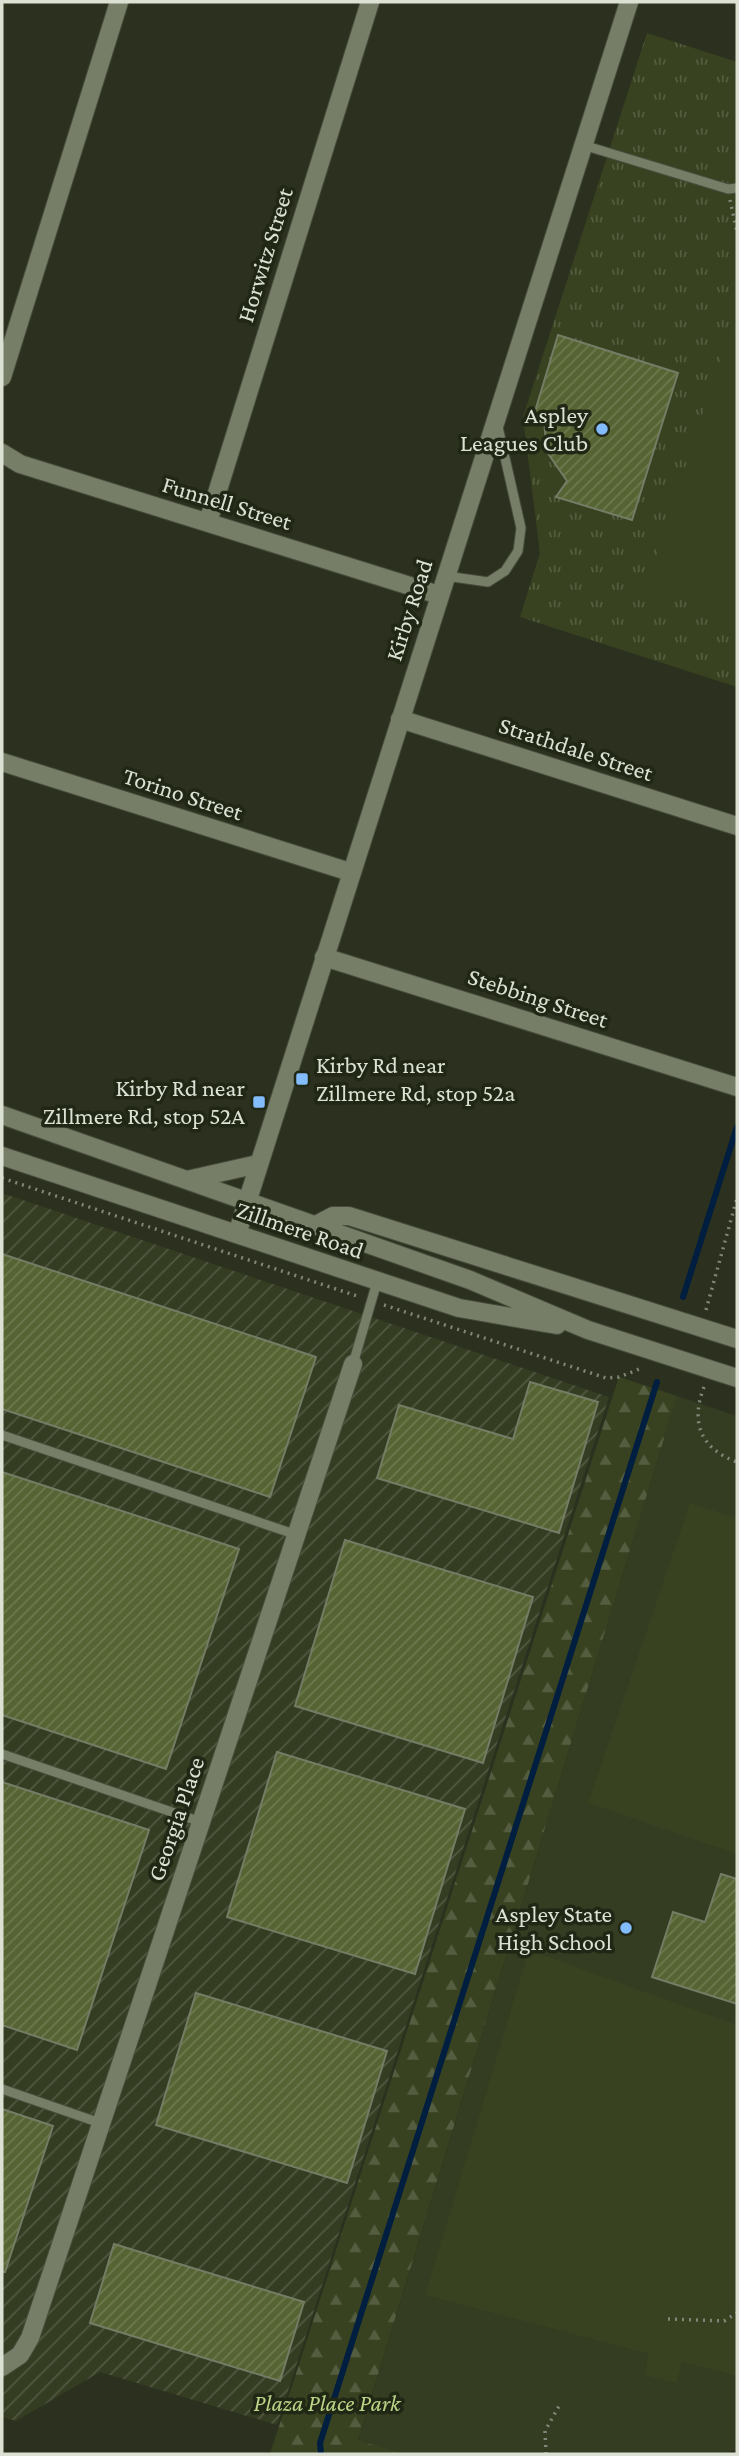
<svg xmlns="http://www.w3.org/2000/svg" width="739" height="2456" viewBox="0 0 739 2456" font-family="'Crimson Pro',serif">
<style>
.built{fill:#343c22}
.industrial{fill:url(#industrial-furrows)}
.grass{fill:url(#grass-tufts)}
.forest{fill:url(#forest-firs)}
.pitch{fill:#384220}
.lines{fill:none;stroke-linecap:round;stroke-linejoin:round}
.stream{stroke:#001e40;stroke-width:6}
.building{fill:url(#building-hatch);stroke:#747c66;stroke-width:2}
.service-casing{stroke:#474d3c;stroke-width:11}
.minor-casing{stroke:#474d3c;stroke-width:20}
.tertiary-casing{stroke:#474d3c;stroke-width:20}
.secondary-casing{stroke:#474d3c;stroke-width:20}
.path{stroke:#818676;stroke-width:3.5;stroke-dasharray:2 5;stroke-linecap:butt}
.service{stroke:#777e68;stroke-width:9}
.minor{stroke:#777e68;stroke-width:18}
.tertiary{stroke:#777e68;stroke-width:18}
.secondary{stroke:#777e68;stroke-width:18}
.poi-dot{fill:#83bcfb;stroke:#212715;stroke-width:2.5}
.labels{text-anchor:middle;stroke-width:7;stroke-linejoin:round;paint-order:stroke}
.street-label{font-size:24px;fill:#dce1d4;stroke:#212715}
.poi-label{font-size:24px;fill:#dce1d4;stroke:#212715;text-anchor:end}
.park-label{font-size:24px;font-style:italic;fill:#bbd486;stroke:#212715}
</style>
<defs>
<pattern id="industrial-furrows" width="10" height="10" patternUnits="userSpaceOnUse" patternTransform="scale(1.75)"><rect width="10" height="10" fill="#343c22"/><path d="M-1 1l2-2M0 10L10 0M9 11l2-2" fill="none" stroke="#515841"/></pattern>
<pattern id="grass-tufts" width="24" height="20" patternUnits="userSpaceOnUse" patternTransform="scale(1.75)"><rect width="24" height="20" fill="#384220"/><path d="M3 7l-1-3M5 7V3M7 7l1-3M15 17l-1-3M17 17v-4M19 17l1-3" fill="none" stroke="#545d40"/></pattern>
<pattern id="forest-firs" width="22" height="20" patternUnits="userSpaceOnUse" patternTransform="scale(1.75)"><rect width="22" height="20" fill="#384220"/><path d="M5 1l3.5 6h-7zM16 11l3.5 6h-7z" fill="#545d40"/></pattern>
<pattern id="building-hatch" width="6" height="6" patternUnits="userSpaceOnUse" patternTransform="scale(1.75)"><rect width="6" height="6" fill="#556432"/><path d="M-1 1l2-2M0 6l6-6M5 7l2-2" fill="none" stroke="#6d7a4f"/></pattern>
</defs>
<rect width="100%" height="100%" fill="#2b311e"/>
<path class="built" d="M677,1396L737,1416V2450L719,2454H403L358,2441Z"/>
<path class="industrial" d="M2,1193L609,1397L277,2425L100,2372L16,2421L2,2417Z"/>
<path class="grass" d="M647,33L737,62V687L520,617L540,553L523,417Z"/>
<path class="forest" d="M619,1377L677,1396L358,2440L403,2454H270Z"/>
<path class="pitch" d="M737,308V618L646,588Z
M690,1503L737,1518V1854L588,1803Z
M529,1950L737,2025V2376L682,2362L676,2383L644,2375L649,2354L425,2295Z"/>
<g class="lines">
<path class="stream" d="M683,1297L737,1127
M321,2454L320,2443L657,1382"/>
</g>
<path class="building" d="M558,335L678,373L632,520L556,497L567,481L547,452L544,421L533,418Z
M2,1254L316,1357L270,1497L2,1409Z
M530,1382L598,1402L559,1533L377,1478L399,1405L513,1439Z
M2,1472L239,1549L166,1769L2,1715Z
M345,1540L533,1597L483,1763L295,1706Z
M277,1752L465,1809L415,1974L227,1917Z
M2,1782L149,1830L77,2050L2,2025Z
M721,1874L737,1879V2004L652,1977L673,1912L705,1922Z
M196,1993L387,2051L347,2183L156,2125Z
M2,2109L53,2126L5,2272H2Z
M114,2244L304,2302L280,2381L90,2323Z"/>
<g class="lines">
<g class="service-casing">
<path id="service" d="M583,145L728,189L737,188
M446,576L488,582L505,571L518,551L521,528L498,427
M353,1364L377,1282
M2,1435L297,1535
M2,1754L201,1822
M2,2089L100,2123"/>
</g>
<g class="minor-casing">
<path id="minor" d="M2,377L119,2
M2,453L20,464L439,595
M208,522L370,2
M400,719L737,826
M2,762L350,872
M324,957L737,1087
M314,1226L333,1216H349L737,1339
M2,2367L20,2355L30,2338L353,1364"/>
</g>
<g class="tertiary-casing">
<path id="tertiary" d="M237,1234L629,2"/>
</g>
<g class="secondary-casing">
<path id="secondary" d="M2,1115L470,1280L588,1330L737,1378
M2,1156L459,1308L557,1325
M187,1180L258,1164"/>
</g>
<path class="path" d="M730,200L737,232
M2,1178L360,1297
M384,1305L606,1378L619,1377L642,1368
M706,1310L737,1198
M704,1387C690,1423 701,1449 737,1462
M668,2319L724,2321L737,2313
M546,2454L545,2431L559,2406"/>
<use href="#service" class="service"/>
<use href="#minor" class="minor"/>
<use href="#tertiary" class="tertiary"/>
<use href="#secondary" class="secondary"/>
</g>
<g class="poi-dot">
<circle cx="602" cy="429" r="7"/>
<rect x="295" y="1072" width="14" height="14" rx="3.5"/>
<rect x="252" y="1095" width="14" height="14" rx="3.5"/>
<circle cx="626" cy="1928" r="7"/>
</g>
<g class="labels">
<g class="street-label">
<text transform="translate(265 255) rotate(-73)" y="8">Horwitz Street</text>
<text transform="translate(227 503) rotate(17)" y="8">Funnell Street</text>
<text transform="translate(409 610) rotate(-72)" y="8">Kirby Road</text>
<text transform="translate(576 749) rotate(18)" y="8">Strathdale Street</text>
<text transform="translate(183 794) rotate(18)" y="8">Torino Street</text>
<text transform="translate(538 998) rotate(18)" y="8">Stebbing Street</text>
<text transform="translate(300 1230) rotate(19)" y="8">Zillmere Road</text>
<text transform="translate(176 1819) rotate(-71)" y="8">Georgia Place</text>
</g>
<g class="poi-label">
<text x="588" y="423">Aspley<tspan x="588" dy="28">Leagues Club</tspan></text>
<text x="316" y="1073" text-anchor="start">Kirby Rd near<tspan x="316" dy="28">Zillmere Rd, stop 52a</tspan></text>
<text x="245" y="1096">Kirby Rd near<tspan x="245" dy="28">Zillmere Rd, stop 52A</tspan></text>
<text x="612" y="1922">Aspley State<tspan x="612" dy="28">High School</tspan></text>
</g>
<g class="park-label">
<text x="327" y="2411">Plaza Place Park</text>
</g>
</g>
<rect width="739" height="2456" fill="none" stroke="#dce1d4" stroke-width="7"/>
</svg>
